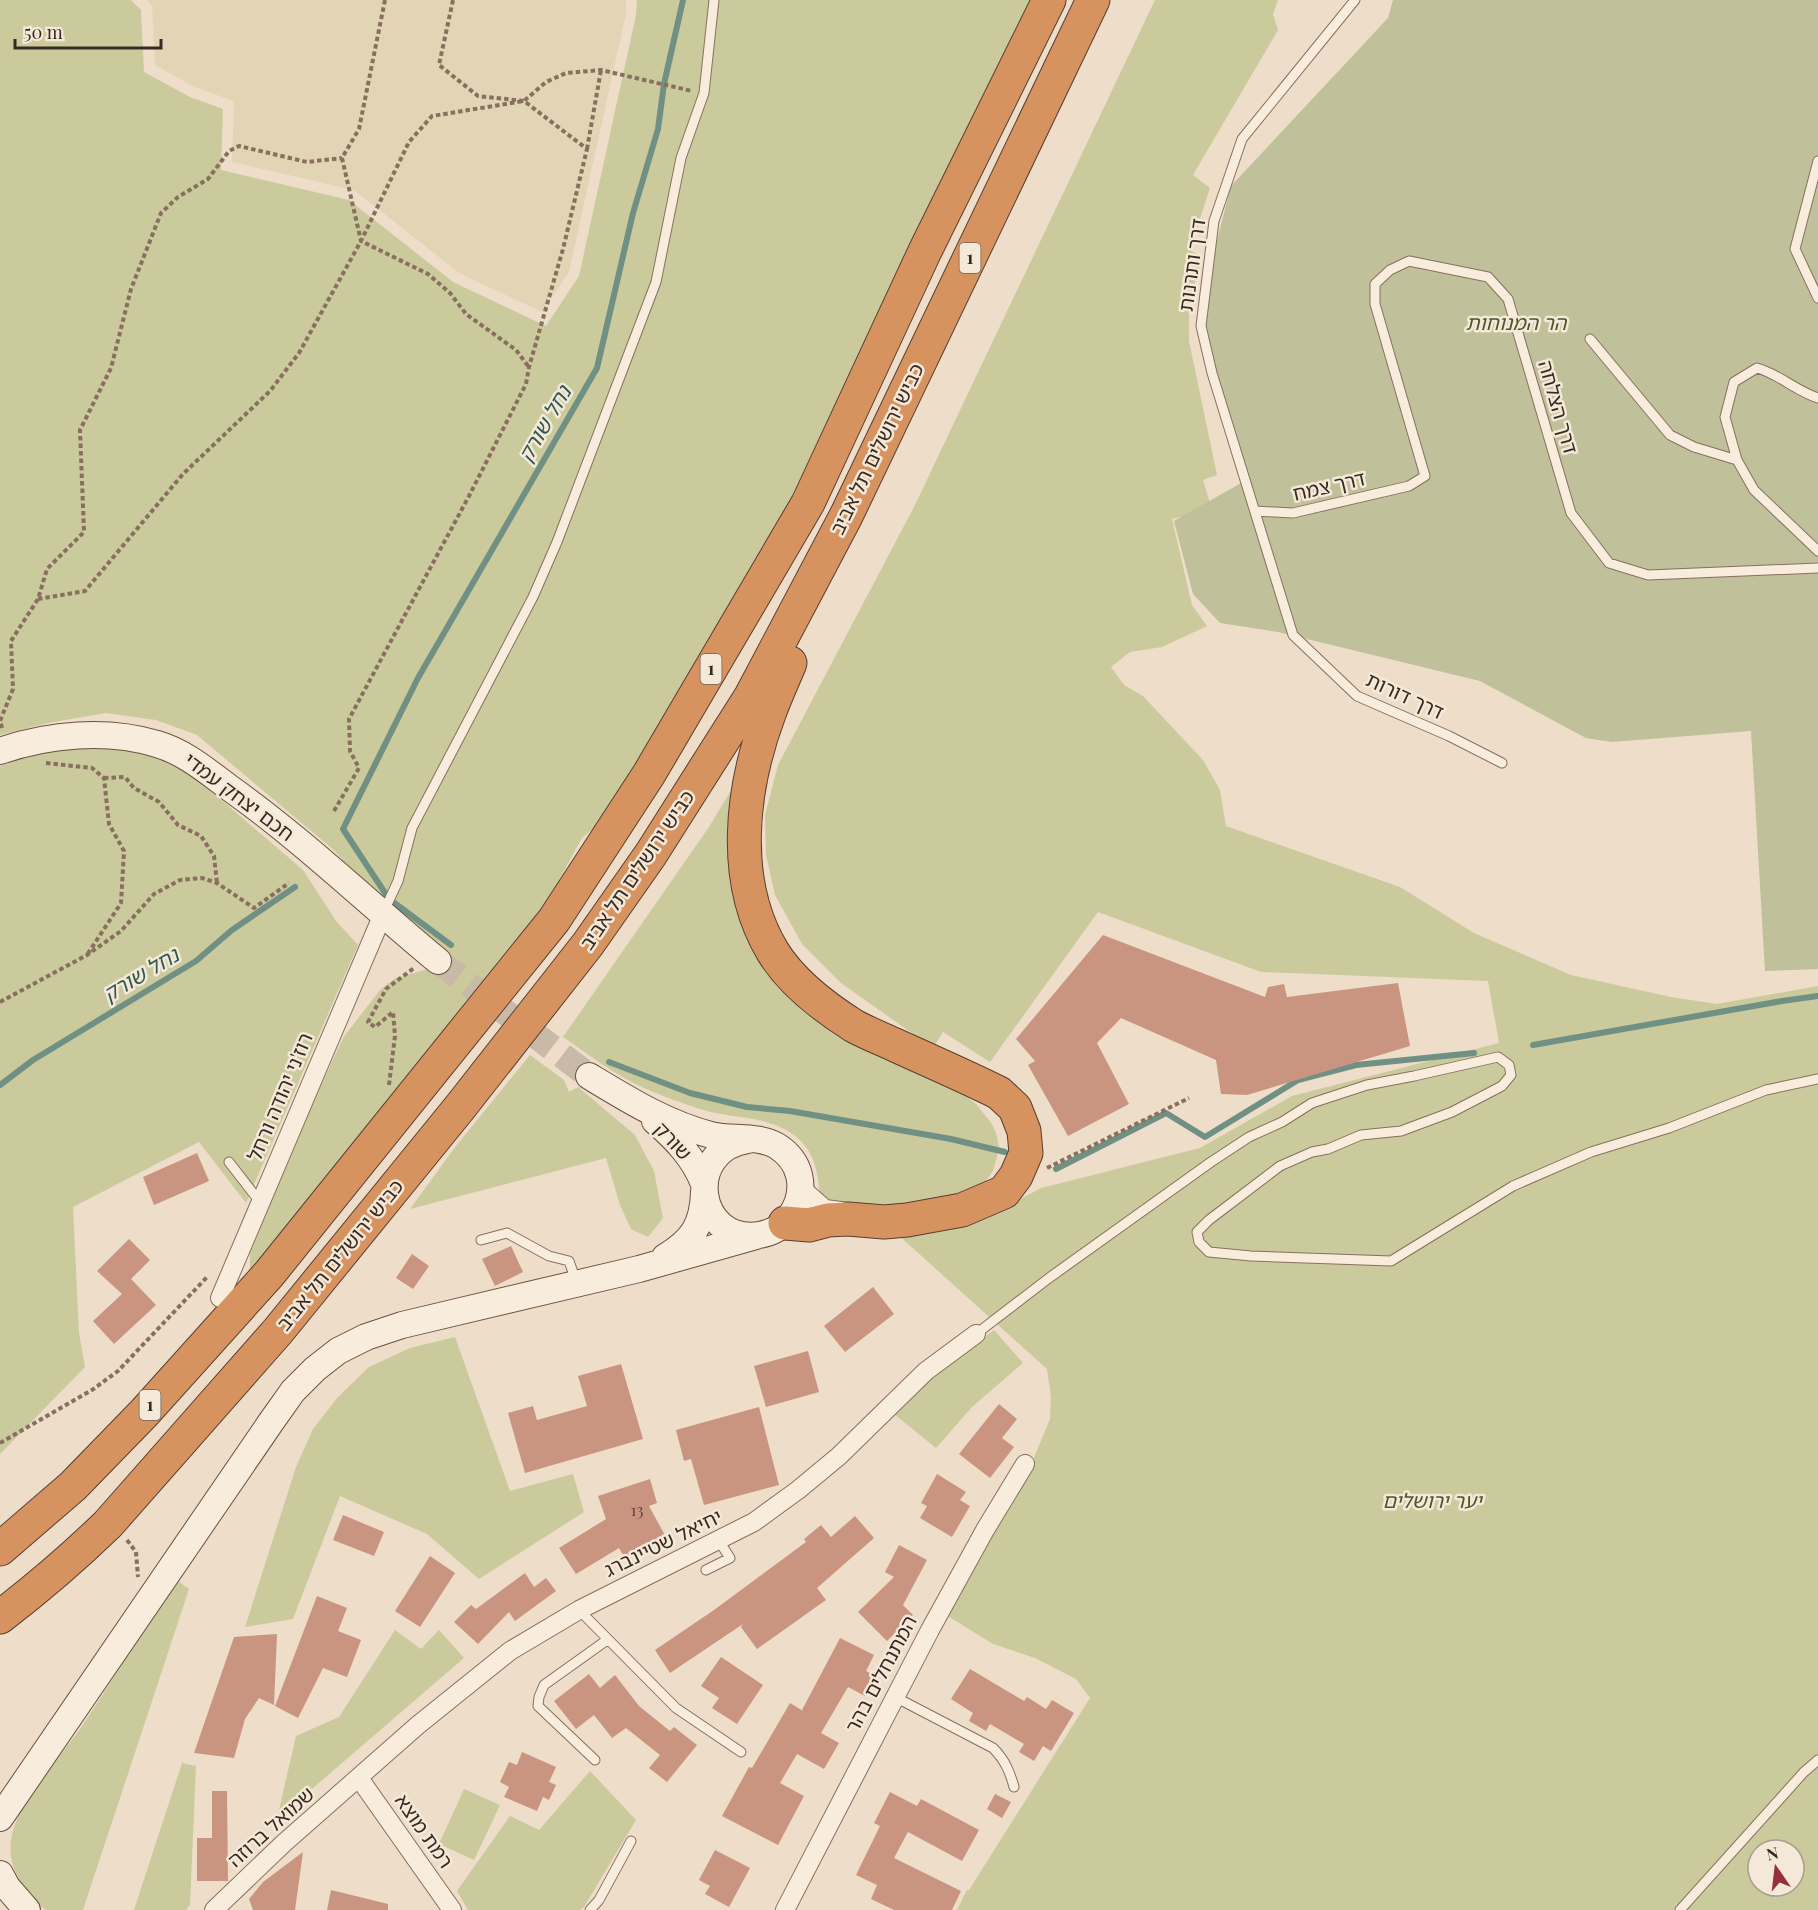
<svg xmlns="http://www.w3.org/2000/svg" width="1818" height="1910" viewBox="0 0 1818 1910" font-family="'Playfair Display','Noto Sans Hebrew',serif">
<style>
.farmland{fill:#e2d5b6}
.green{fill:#cbca9d;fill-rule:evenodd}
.cemetery{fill:#c0c09b}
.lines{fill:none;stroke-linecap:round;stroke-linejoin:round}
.stream{stroke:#709084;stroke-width:6}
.building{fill:#c99581}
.secondary-tunnel{stroke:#c9b9a7;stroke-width:26;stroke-dasharray:26 13;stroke-linecap:butt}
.lane-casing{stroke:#886f5e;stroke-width:11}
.street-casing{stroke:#886f5e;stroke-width:20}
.secondary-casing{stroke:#6a5141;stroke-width:28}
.highway-casing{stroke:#573e32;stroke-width:35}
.path{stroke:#886f5e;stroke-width:4;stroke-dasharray:4.5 3;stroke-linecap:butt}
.lane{stroke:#f8ecdc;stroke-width:9}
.street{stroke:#f8ecdc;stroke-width:18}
.secondary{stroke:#f8ecdc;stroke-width:26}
.highway{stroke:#d7935f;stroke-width:33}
.labels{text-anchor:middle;stroke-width:5;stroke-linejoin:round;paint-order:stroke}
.number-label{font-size:16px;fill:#5d4539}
.shield{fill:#f4e9d8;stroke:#716358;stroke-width:1.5}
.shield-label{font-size:18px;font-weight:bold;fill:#392a21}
.street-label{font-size:20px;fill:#392a21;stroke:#f4e9d8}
.park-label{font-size:20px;font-style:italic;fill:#4f5529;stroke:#f4e9d8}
.water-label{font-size:21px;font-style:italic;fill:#315851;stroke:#f4e9d8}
</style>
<rect width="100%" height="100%" fill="#edddc9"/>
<path class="farmland" d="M147,0H626V13L569,272L542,312L459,273L354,190L232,162L234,101L194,87L155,65L152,5Z"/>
<path class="green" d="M0,0H131L141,10L144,72L190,97L223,109L221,170L349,200L453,282L546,326L579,276L636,15L637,0H1035L800,492L599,824L582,838L536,922L250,1277V1249L260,1218L343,1038L380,990L394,979L427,969L434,965L354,878L345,863L335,851L197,735L156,720L106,713L48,723L0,735Z
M1155,0H1278L1273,14L1278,30L1193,175L1210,188L1190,250L1202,257L1189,305V341L1217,475L1203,480L1212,510L1172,519L1192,605L1207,626L1162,647L1130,652L1111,667L1124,685L1143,696L1203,760L1220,790L1226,826L1400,887L1474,933L1571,975L1671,997L1717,1004L1818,986V1910H957L967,1890H969L1090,1698L1076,1679L1035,1658L993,1644L943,1613L1028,1472L1050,1419L1051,1397L1047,1369L896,1233L1006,1207L1041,1188L1200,1148L1292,1096L1499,1043L1488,981L1261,972L1098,912L990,1062L943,1032L933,1048L841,983L802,944L775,895L766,855L765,815L778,765L914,507ZM1758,1850H1794V1886H1758Z
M71,743L144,749L183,767L303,870L336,921L358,945L246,1203L199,1142L73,1207L79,1333L85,1367L0,1454V766Z
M742,772L753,933L976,1104L992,1124L997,1136L999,1149L993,1171L980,1189L911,1211L820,1202C819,1177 816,1152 795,1136C770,1115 730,1119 700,1109C681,1103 662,1096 644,1088C615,1075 589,1055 563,1037L709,827Z
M530,1055L564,1080L569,1092L578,1087L635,1135L654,1171L663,1218L648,1237L631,1229L620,1205L606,1158L410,1209L456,1146Z
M994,1330L1023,1363L972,1407L936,1448L894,1414L938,1373Z
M455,1337L510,1491L573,1474L584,1512L479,1579L427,1534L340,1496L293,1619L245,1627L296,1467L313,1429L338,1397L369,1367L410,1348Z
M174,1578L189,1589L83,1910H46C25,1894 7,1868 11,1840C16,1803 58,1760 80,1729C113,1681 143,1628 174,1578Z
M395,1630L421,1649L439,1630L464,1658L277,1819L296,1736L339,1717Z
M182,1763L196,1766L190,1905L186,1910H134Z
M590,1771L636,1820L584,1907L580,1910H468L457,1891L510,1816L539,1830Z
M464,1789L500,1805L474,1860L439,1844Z"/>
<path class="cemetery" d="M1393,0H1818V969L1765,971L1751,731L1612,742L1586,738L1480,681L1278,632L1220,623L1193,594L1174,521L1250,478L1197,318L1231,186L1388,18Z"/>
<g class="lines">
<path class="stream" d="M451,945L389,899L343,829L418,678L597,368L633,213L658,129L664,84L683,0
M1533,1045L1782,1001L1818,996
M609,1062L690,1093L747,1107L790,1111L951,1139L1005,1152
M0,1085L33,1060L196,961L232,930L295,887
M1056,1169L1166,1113L1205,1137L1298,1080L1356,1065L1474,1053"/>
</g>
<path class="building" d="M1103,935L1265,997L1268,987L1284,984L1287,997L1398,983L1410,1046L1247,1095L1221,1094L1216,1060L1121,1018L1097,1043L1129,1104L1068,1136L1028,1065L1035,1061L1016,1039Z
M197,1153L209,1181L154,1205L143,1177Z
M129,1239L150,1260L131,1279L156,1305L114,1344L93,1321L122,1294L97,1271Z
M511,1246L523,1272L495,1286L482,1259Z
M412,1254L429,1266L413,1289L396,1278Z
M873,1287L894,1314L845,1352L824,1326Z
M808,1351L819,1392L766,1407L754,1366Z
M621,1364L643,1439L525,1473L508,1413L533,1406L537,1420L587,1406L578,1376Z
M999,1404L1017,1419L1002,1438L1014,1447L990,1478L959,1454Z
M759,1407L779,1485L704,1505L691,1459L684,1461L676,1430Z
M937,1474L966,1492L960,1500L970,1506L952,1537L920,1518L927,1506L921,1503Z
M650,1479L657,1503L649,1506L667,1539L626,1560L619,1548L576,1574L559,1548L606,1519L598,1496Z
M343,1515L384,1532L374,1556L333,1540Z
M855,1516L874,1538L817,1588L826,1600L757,1649L741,1627L743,1624L670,1673L655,1650L714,1610L806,1542L804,1539L821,1525L831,1537Z
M899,1545L927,1560L903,1605L913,1615L887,1641L858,1612L894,1577L885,1572Z
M430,1556L455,1573L420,1627L395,1611Z
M525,1573L534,1587L546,1578L556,1591L515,1621L509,1612L478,1644L454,1622L471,1605L476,1609Z
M317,1596L347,1608L338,1631L361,1640L347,1677L323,1668L298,1718L275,1706Z
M277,1634L274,1705L259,1698L245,1719L234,1758L194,1753L234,1637Z
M840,1638L874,1655L866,1671L876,1676L865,1696L848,1687L821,1733L839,1743L824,1769L797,1754L780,1783L804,1796L778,1845L722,1816L749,1767L752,1768L790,1703L803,1711L802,1710Z
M721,1657L763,1685L737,1724L712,1708L719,1698L701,1686Z
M970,1669L1024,1701L1027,1697L1046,1709L1052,1700L1074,1713L1051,1751L1043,1746L1034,1761L1019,1752L1024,1744L990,1724L986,1731L969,1721L973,1713L951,1699Z
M589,1674L600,1688L615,1675L639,1706L670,1731L674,1727L697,1745L667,1782L649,1768L660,1755L626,1728L612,1738L594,1715L576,1729L554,1701Z
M522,1752L556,1767L549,1782L556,1785L549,1800L543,1797L537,1811L504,1797L509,1787L500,1782L509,1762L517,1765Z
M212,1791H227L228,1881H197V1838H212Z
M890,1792L917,1806L921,1799L979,1830L962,1861L908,1832L894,1858L961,1891L952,1910H894L871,1899L877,1885L856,1875L880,1826L874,1823Z
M995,1794L1011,1802L1002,1818L987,1809Z
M715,1850L750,1868L729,1907L705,1894L710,1886L699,1880Z
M303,1852L295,1910H253L249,1899L263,1882Z
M331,1890L388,1904V1910H327Z"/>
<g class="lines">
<path class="secondary-tunnel" d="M438,961L589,1076"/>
<g class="lane-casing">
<path id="lane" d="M1355,0L1242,139L1214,221L1201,326L1212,373L1293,635L1357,696L1449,736L1502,763
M1818,161L1795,249L1818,298
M1590,339L1670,435L1694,447L1737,460
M1818,398C1796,391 1779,374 1757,368L1734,382L1725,417L1737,460L1754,490L1818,551
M1255,511L1293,513L1409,486L1425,476L1375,304V284L1390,270L1409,261L1488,277L1508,299L1571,513L1609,563L1648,575L1818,568
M384,911L398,881L412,828L533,597L557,542L656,282L681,158L704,93L714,0
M229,1162L260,1202
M481,1240L507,1233L549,1256L569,1261L576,1281
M976,1334L1049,1278L1211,1162L1249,1137L1282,1122L1312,1103L1367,1085L1414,1076L1498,1057L1509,1065L1511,1075L1502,1086L1452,1112L1401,1131L1361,1135L1328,1149L1312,1152L1280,1166L1209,1220L1197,1232L1199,1242L1209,1252L1251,1256L1391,1261L1513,1186L1591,1152L1669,1128L1766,1090L1818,1079
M706,1570L730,1558L719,1541
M579,1610L676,1708L741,1752
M895,1697L993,1748C1005,1760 1010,1772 1014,1787
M595,1760L538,1706L539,1697L544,1685L607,1640
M590,1910L599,1900L631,1841
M1680,1910L1804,1772L1818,1760"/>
</g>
<g class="street-casing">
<path id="street" d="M801,1188L825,1209L841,1211
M220,1298L383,914
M359,1778L452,1910
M214,1910L284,1843L418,1725L510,1651L579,1610L754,1522L798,1490L839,1456L926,1371L976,1334
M785,1910L930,1630L985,1530L1025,1464"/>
</g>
<g class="secondary-casing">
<path id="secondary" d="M0,751C49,734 107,729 157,744C185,752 208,772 231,789C304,841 369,904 438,961
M589,1076C627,1099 667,1124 711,1135C732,1140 758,1135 777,1146C788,1153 796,1163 799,1175C803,1191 799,1204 790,1217C782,1227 772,1233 759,1235C696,1244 682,1150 748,1140
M655,1121C676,1139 694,1158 704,1184
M665,1257C693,1240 703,1225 704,1192
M0,1818L271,1422L293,1391L315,1369L338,1351L366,1337L402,1325L639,1269L756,1236
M0,1874L7,1887L27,1910"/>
</g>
<g class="highway-casing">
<path id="highway" d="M785,1223L809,1225L828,1220L848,1219L884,1222L907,1220L962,1210L1004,1192L1016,1176L1026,1153L1024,1131L1015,1108L999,1093C965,1076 930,1061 895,1045C882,1039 867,1033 854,1026C824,1007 792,983 773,952C730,881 741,789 769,714C775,697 783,680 790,663
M0,1549L73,1486L144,1413L269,1274L554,920L649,774L808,503L925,251L1049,0
M0,1617C38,1588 74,1557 108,1524L278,1331L461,1106L588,944L651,854L751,696L846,516L1093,0"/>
</g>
<path class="path" d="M385,0L359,129L342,158L361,241L428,274L450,293L466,314L516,350L528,366
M587,149L601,70
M38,599L85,591L183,474L270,391L299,353L361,241L409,142L432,116L524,101L546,82L566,73L601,70L692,91
M2,728L0,721L13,689L11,641L38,599L47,569L84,532L80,430L111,368L131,289L161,213L178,197L208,179L229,151L239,146L307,162L342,158
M46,763L92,768L104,778L109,824L124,851L121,903L87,955
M104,778L125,777L134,788L159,802L178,825L201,836L214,856L217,883
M334,811L359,768L350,751L349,719L469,496L526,384L529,367L563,249L587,149L524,101L478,96L439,65L453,0
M0,1002L87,955L121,931L154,894L180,880L202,878L217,883L254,908L289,883
M389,1085L395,1036L393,1012L375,1027L368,1022L386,989L414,968
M1047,1168L1189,1098
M0,1443L92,1390L118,1371L208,1276
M127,1540L136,1552L138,1577"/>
<use href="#lane" class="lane"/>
<use href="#street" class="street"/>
<use href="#secondary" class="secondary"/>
<use href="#highway" class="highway"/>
</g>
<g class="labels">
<g class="number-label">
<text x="637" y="1516">13</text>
</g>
<g class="shield">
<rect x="959.5" y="243" width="21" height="30" rx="4.5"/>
<rect x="700.5" y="654" width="21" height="30" rx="4.5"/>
<rect x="139.5" y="1390" width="21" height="30" rx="4.5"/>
</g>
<g class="shield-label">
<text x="970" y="264">1</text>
<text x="711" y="675">1</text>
<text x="150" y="1411">1</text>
</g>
<g class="street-label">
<text transform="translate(1192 265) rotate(-82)" y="7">דרך ותרנות</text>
<text transform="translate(1558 407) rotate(74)" y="7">דרך הצלחה</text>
<text transform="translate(877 449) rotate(-64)" y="7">כביש ירושלים תל אביב</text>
<text transform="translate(1329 486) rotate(-13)" y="7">דרך צמח</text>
<text transform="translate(1405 696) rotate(25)" y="7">דרך דורות</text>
<text transform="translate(239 797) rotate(37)" y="7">חכם יצחק עמדי</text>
<text transform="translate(637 870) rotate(-56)" y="7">כביש ירושלים תל אביב</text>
<text transform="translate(280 1097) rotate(-67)" y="7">רוז'ני יהודה ורחל</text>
<text transform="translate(673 1141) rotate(47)" y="7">שורק</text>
<text transform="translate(340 1255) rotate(-51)" y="7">כביש ירושלים תל אביב</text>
<text transform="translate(663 1543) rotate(-26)" y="7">יחיאל שטיינברג</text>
<text transform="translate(881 1674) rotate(-62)" y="7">המתנחלים בהר</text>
<text transform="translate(271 1827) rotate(-42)" y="7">שמואל ברוזה</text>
<text transform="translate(424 1831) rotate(55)" y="7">רמת מוצא</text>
</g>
<g class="park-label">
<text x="1516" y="330">הר המנוחות</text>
<text x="1432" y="1508">יער ירושלים</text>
</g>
<g class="water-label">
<text transform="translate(545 424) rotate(-60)" y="7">נחל שורק</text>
<text transform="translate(141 975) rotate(-31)" y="7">נחל שורק</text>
</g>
</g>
<g transform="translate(1776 1868) rotate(346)"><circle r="28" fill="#f4e9d8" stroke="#a99d8f" stroke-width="1.5"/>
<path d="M0-4.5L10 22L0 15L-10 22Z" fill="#95313e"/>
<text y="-9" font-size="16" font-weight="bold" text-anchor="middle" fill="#392a21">N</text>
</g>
<path d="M15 39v9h146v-9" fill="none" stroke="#392a21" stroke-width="3"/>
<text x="24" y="39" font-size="18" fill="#392a21" stroke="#f4e9d8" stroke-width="4.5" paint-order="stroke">50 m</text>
</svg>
